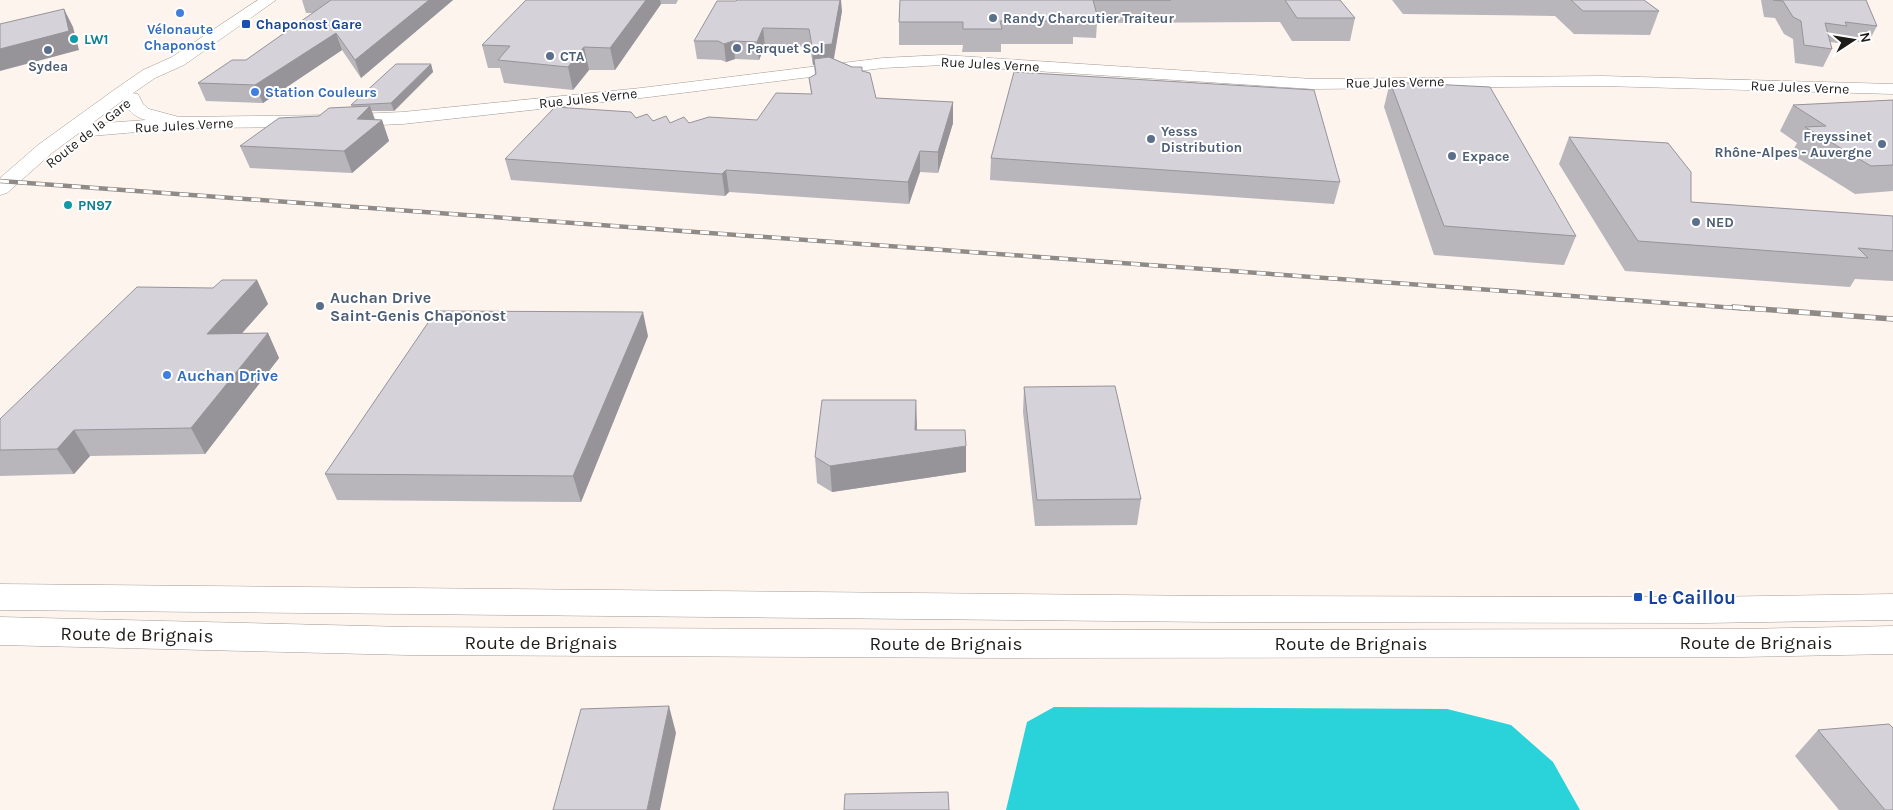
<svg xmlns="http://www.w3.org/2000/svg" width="1893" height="810" viewBox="0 0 1893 810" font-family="Karla,sans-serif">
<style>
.water{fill:#2ad2d9}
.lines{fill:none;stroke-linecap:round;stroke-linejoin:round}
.minor-casing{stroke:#a29a94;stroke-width:1}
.secondary-casing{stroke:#a29a94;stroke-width:1}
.primary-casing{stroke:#a29a94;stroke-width:1}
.minor{fill:#fff;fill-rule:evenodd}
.secondary{fill:#fff;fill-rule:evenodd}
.primary{fill:#fff;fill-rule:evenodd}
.rail-far1-casing{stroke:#908a86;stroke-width:4.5}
.rail-casing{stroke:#908a86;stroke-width:5.5}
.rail-far1{stroke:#fff;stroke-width:3;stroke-dasharray:9;stroke-linecap:butt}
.rail{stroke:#fff;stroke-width:4;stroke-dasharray:11;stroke-linecap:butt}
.wall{fill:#b8b5bb}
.shaded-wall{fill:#969399}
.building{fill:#d6d2da;stroke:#969399}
.shop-dot{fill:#3f7fe0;stroke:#fff;stroke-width:2}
.service-dot{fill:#5c6f8a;stroke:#fff;stroke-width:2}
.transit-dot{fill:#1a4fb4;stroke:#fff;stroke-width:2}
.culture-dot{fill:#0f9aa8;stroke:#fff;stroke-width:2}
.labels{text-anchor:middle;stroke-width:4;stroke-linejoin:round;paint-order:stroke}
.far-service-label{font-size:14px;font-weight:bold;fill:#4e5e75;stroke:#fff;text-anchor:start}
.far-transit-label{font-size:14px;font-weight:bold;fill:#164399;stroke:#fff;text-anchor:start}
.far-shop-label{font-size:14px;font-weight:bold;fill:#366cbe;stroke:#fff}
.far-culture-label{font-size:14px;font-weight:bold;fill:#0d838f;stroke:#fff;text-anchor:start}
.far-street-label{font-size:14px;fill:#1e1b19;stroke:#fff}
.service-label{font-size:16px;font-weight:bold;fill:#4e5e75;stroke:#fff;text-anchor:start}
.shop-label{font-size:16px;font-weight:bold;fill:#366cbe;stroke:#fff;text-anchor:start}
.near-transit-label{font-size:19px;font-weight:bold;fill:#164399;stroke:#fff;text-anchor:start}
.near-street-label{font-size:19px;fill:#1e1b19;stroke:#fff}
</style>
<rect width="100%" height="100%" fill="#fdf4ee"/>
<path class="water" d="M1054,707L1447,709L1511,725L1553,762L1580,810H1006L1027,722Z"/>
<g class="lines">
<g class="minor-casing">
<path id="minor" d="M943,55L1313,79L1603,76L1893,84V94L1603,86L1313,89L943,65L883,68L641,98L403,124L334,127L183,128L91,136L84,134L81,130L84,126L91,124L146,120C134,117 127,110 123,98L126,94L132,93L138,94L143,104L149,109L179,117L334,115L403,112L641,88L883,58Z"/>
</g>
<g class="secondary-casing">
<path id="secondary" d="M258,0H276L184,65L155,78L126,98L52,153L7,193L0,195V178L38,145L114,90L143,70L172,57Z"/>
</g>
<g class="primary-casing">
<path id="primary" d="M0,584L1215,596L1704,597L1893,594V620L1704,623L1215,622L0,610Z
M0,617L408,627L1007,630L1740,629L1893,626V654L1740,657L1007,658L408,655L0,645Z"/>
</g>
<use href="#minor" class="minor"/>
<use href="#secondary" class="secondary"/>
<use href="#primary" class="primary"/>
<g class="rail-far1-casing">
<path id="rail-far1" d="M0,181L1750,309"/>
</g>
<g class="rail-casing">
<path id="rail" d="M1733,307L1893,319"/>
</g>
<use href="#rail-far1" class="rail-far1"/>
<use href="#rail" class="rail"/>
</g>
<path class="wall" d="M302,0H453L361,78L342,50L263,103L206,101L198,83L246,60L313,13H306Z
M526,0H678L676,4H661L615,70H589L573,90L504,83L500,68H488L482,45Z
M900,0H1340L1355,18L1350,41H1292L1280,22L1097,23L1096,38L1073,37V44H1001V52H962L963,45H899V22Z
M1392,0H1644L1659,11L1650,35L1574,34L1555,16L1403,14Z
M1761,0H1866L1877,26L1868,43L1840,39L1838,43L1830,42L1832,49L1823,67L1795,63L1793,39L1784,34L1775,18L1764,17Z
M842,11L834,59L862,71L876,98L953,123L938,173L920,172L909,204L729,192L725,196L511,180L505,159L636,118L670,123H689L757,120L811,94L809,78L815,75L814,65H813L810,47L765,46L759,60L735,59L726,62L721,60L697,59L694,41Z
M431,64L433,72L394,111H372L375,119L382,120L389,141L352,173L250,168L240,146L319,116L352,107L351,105Z
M1390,82L1576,236L1564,265L1434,255L1384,107Z
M1893,100V191L1855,194L1791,154L1797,143L1780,131L1793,105Z
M1569,137L1691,202L1893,216V281L1855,279L1850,287L1625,271L1559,164Z
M991,158L1340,182L1334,204L990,180Z
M257,280L268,304L242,333H268L279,358L205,454L90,456L74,474L0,476V419L213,288Z
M648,336L581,502L337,500L325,474Z
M1024,387L1141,499L1137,525L1035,526L1023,412Z
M916,430L966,472L832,492L817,483L815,457Z
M1818,730L1893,810H1839L1795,756Z"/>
<path class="shaded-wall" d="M429,0H453L361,78L355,60Z
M646,0H660L661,4L615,70L610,48Z
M840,0H841L842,11L833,62L814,59V65H813L812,46Z
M64,9L73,27L79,50L0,71V49Z
M763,28L765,46L759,60L757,42Z
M336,33L342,50L263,103L255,85Z
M733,41L735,59L726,62L724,44Z
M584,47L589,70L573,90L568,67Z
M431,64L433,72L394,111L391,103Z
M953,102V123L938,173V152Z
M370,106L376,124L382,120L389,141L352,173L344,151L357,119Z
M920,151V172L909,204L908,182Z
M726,170L729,192L725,196L722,174Z
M257,280L268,304L220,358L207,334Z
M643,312L648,336L581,502L573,476Z
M268,333L279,358L205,454L191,428Z
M916,400L917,425L916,453L966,446V472L832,492L830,466L915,430Z
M74,430L90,456L74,474L57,449Z
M669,706L676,733L660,810H647Z"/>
<path class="building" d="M331,0H429L355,60L336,33L255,85L198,83L232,60H246Z
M526,0H646L610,48L584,47L568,67L498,60L510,46L482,45Z
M737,0H840L832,44L812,46L809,29L763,28L757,42L733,41L724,44L718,41H694L717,1H736Z
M900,0H1171H1093L1097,15H1073L1075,21H1000L1002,29H963V22H899Z
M1285,0H1340L1355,18H1297Z
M1571,0H1644L1659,11H1583Z
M1773,0H1866L1877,26L1845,22L1847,26L1825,23L1832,49L1804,45L1801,21L1793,17L1783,1Z
M64,9L69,31L0,49V24Z
M829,57L852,67H862V71L870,73L876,98L953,102L938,152L920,151L908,182L726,170L722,174L505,159L555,107L631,112L636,118L647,114L653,121L666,116L670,123L684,117L689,123L709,117L757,120L776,93L812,94L809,78L816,74L814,59Z
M396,64H431L391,103L351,105Z
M1014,72L1314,90L1340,182L991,158Z
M1390,82L1490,87L1576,236L1444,226Z
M1893,100V165L1871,166L1805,127L1826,126L1793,105Z
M370,106L357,119L382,120L344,151L240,146L279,118L319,116L329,108Z
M1569,137L1668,143L1691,172V202L1893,216V251L1858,248L1868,258L1638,241Z
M222,280H257L207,334L268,333L191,428L74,430L57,449L0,450V419L137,287L213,288Z
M436,311L643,312L573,476L325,474Z
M1115,386L1141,499L1037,500L1024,387Z
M822,400H916L915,430H965L966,446L830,466L815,457Z
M669,706L647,810H553L581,709Z
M1889,724L1893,728V810H1885L1818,730Z
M948,792L949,810H844L845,794Z"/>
<g class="shop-dot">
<circle cx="180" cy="13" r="5"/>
<circle cx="255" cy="92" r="5"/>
<circle cx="167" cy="375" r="5"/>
</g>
<g class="service-dot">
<circle cx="993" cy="18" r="5"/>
<circle cx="737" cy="48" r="5"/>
<circle cx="48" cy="50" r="5"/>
<circle cx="550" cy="56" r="5"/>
<circle cx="1151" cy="139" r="5"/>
<circle cx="1882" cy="144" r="5"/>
<circle cx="1452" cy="156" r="5"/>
<circle cx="1696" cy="222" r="5"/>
<circle cx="320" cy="306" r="5"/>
</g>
<g class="transit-dot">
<rect x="241" y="19" width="10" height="10" rx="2.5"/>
<rect x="1633" y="592" width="10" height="10" rx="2.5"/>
</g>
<g class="culture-dot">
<circle cx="74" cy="39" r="5"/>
<circle cx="68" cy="205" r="5"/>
</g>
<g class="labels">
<g class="far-service-label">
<text x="1003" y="23">Randy Charcutier Traiteur</text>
<text x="747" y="53">Parquet Sol</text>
<text x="560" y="61">CTA</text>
<text x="48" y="71" text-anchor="middle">Sydea</text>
<text x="1161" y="136">Yesss<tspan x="1161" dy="16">Distribution</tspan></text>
<text x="1872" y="141" text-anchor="end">Freyssinet<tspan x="1872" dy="16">Rhône-Alpes - Auvergne</tspan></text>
<text x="1462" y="161">Expace</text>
<text x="1706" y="227">NED</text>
</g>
<g class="far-transit-label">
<text x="256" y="29">Chaponost Gare</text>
</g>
<g class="far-shop-label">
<text x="180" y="34">Vélonaute<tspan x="180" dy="16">Chaponost</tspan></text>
<text x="265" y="97" text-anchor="start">Station Couleurs</text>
</g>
<g class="far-culture-label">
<text x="84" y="44">LW1</text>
<text x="78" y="210">PN97</text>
</g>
<g class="far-street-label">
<text transform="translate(990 64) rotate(3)" y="5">Rue Jules Verne</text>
<text transform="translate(1395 82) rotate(-1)" y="5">Rue Jules Verne</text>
<text transform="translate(1800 87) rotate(2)" y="5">Rue Jules Verne</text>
<text transform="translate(588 98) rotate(-6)" y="5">Rue Jules Verne</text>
<text transform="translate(184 125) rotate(-3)" y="5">Rue Jules Verne</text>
<text transform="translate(88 133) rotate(-38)" y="5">Route de la Gare</text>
</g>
<g class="service-label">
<text x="330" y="303">Auchan Drive<tspan x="330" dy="18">Saint-Genis Chaponost</tspan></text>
</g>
<g class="shop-label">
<text x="177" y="381">Auchan Drive</text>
</g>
<g class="near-transit-label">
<text x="1648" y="604">Le Caillou</text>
</g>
<g class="near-street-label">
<text transform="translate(137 634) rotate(1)" y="7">Route de Brignais</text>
<text x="541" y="649">Route de Brignais</text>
<text x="1756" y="649">Route de Brignais</text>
<text x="946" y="650">Route de Brignais</text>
<text x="1351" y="650">Route de Brignais</text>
</g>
</g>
<g transform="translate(1853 40) rotate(78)" stroke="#ffffff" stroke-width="4" paint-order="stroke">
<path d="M0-4L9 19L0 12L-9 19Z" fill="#1e1b19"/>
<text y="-8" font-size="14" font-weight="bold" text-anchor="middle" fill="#1e1b19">N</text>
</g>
</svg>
